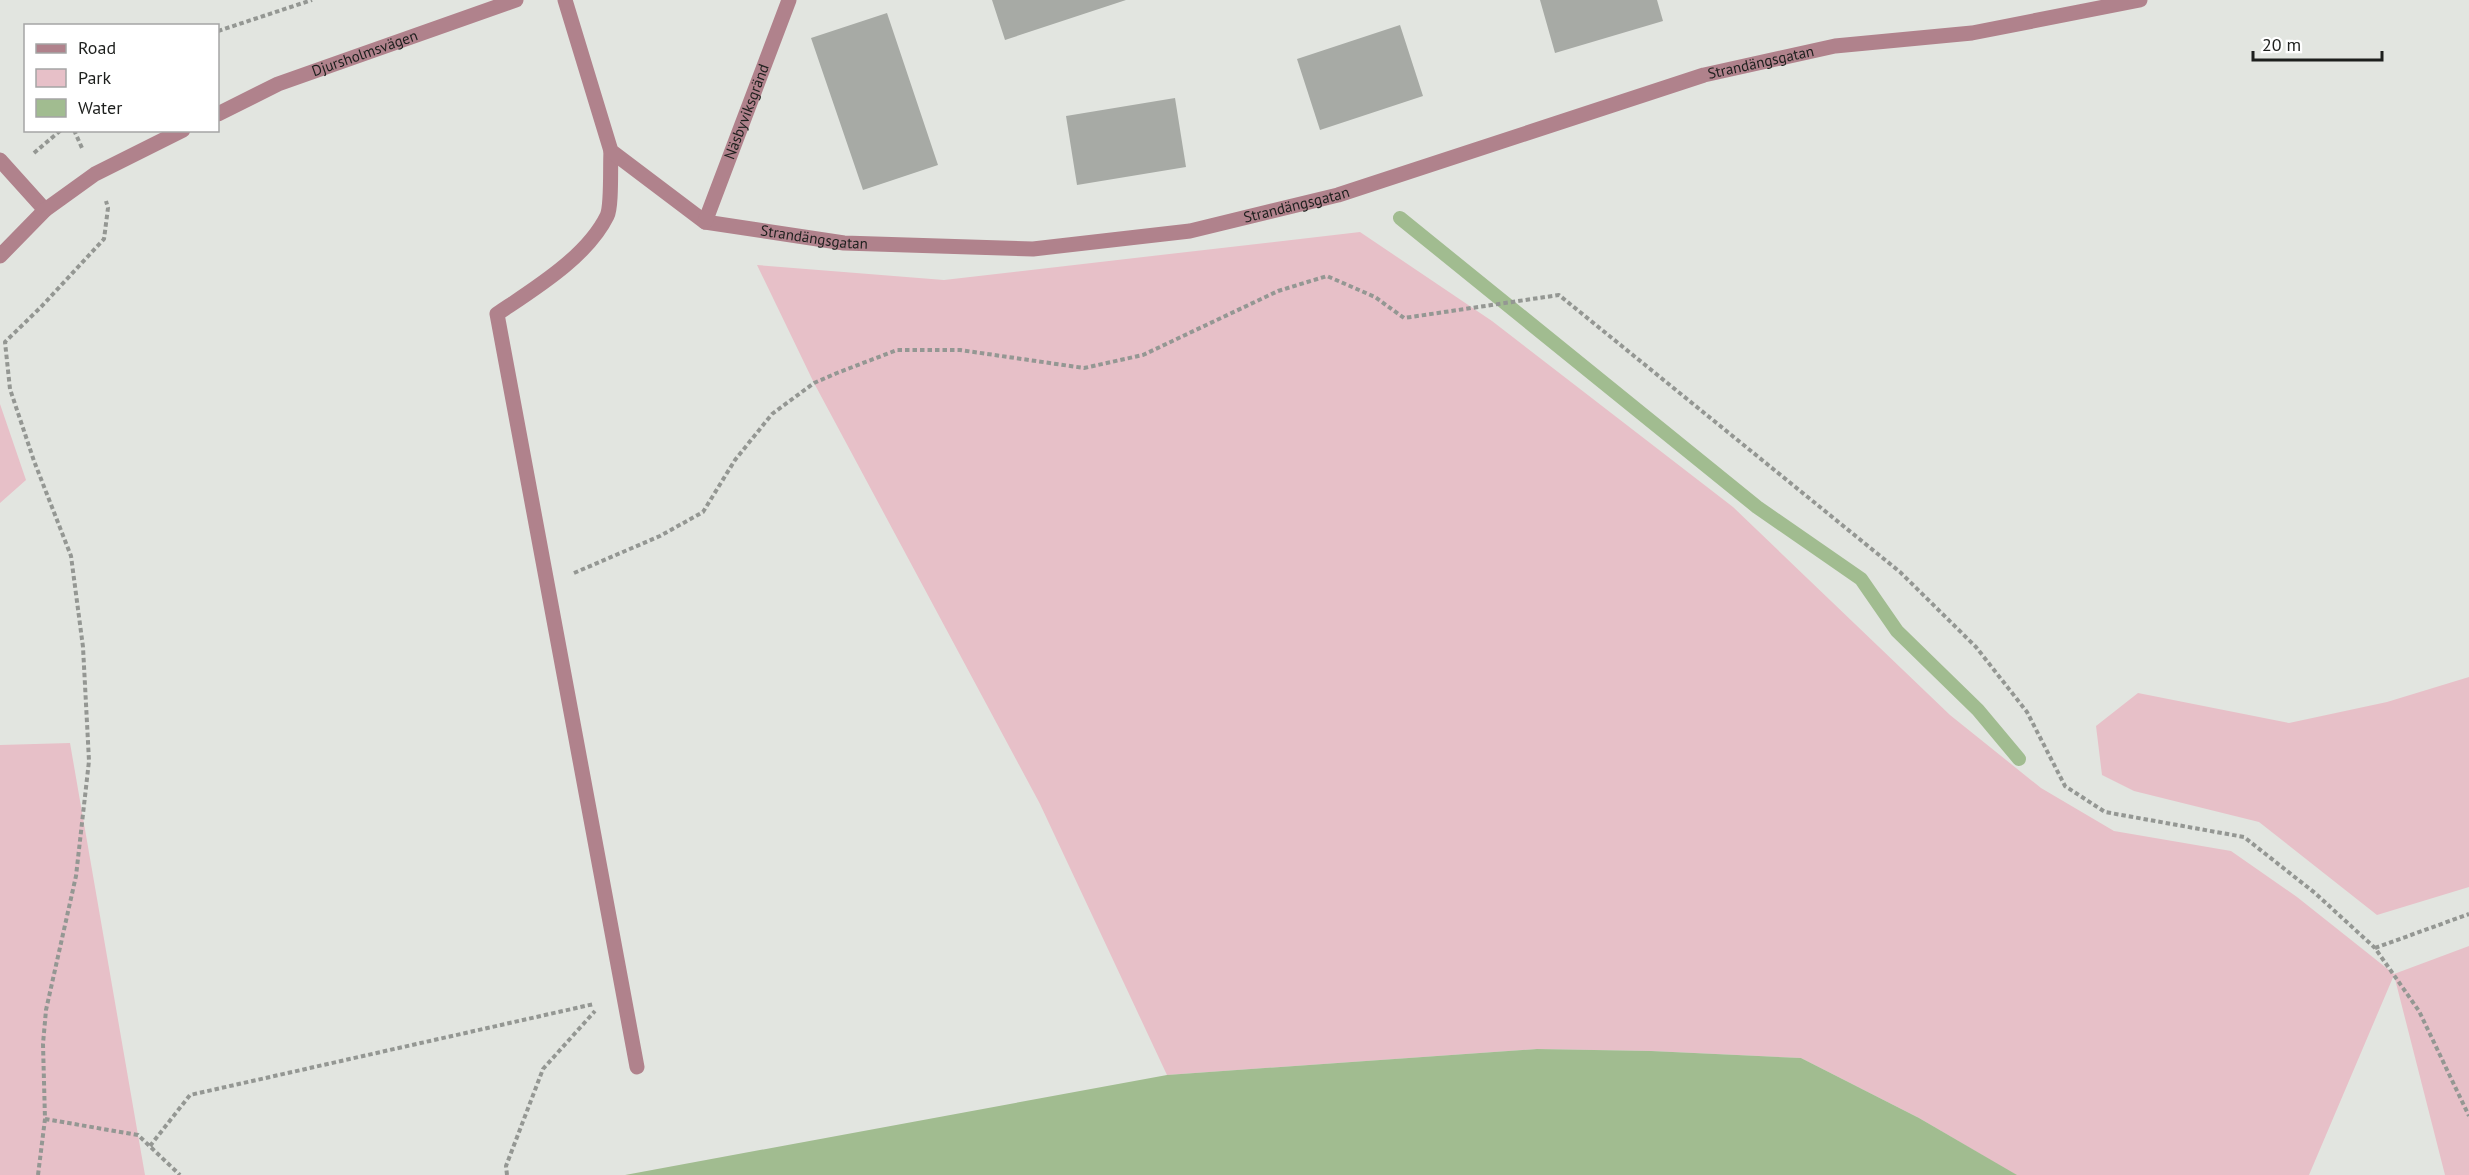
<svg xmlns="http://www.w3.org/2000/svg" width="2469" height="1175" viewBox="0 0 2469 1175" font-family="'PT Sans',sans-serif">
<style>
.green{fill:#e7c0c8}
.water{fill:#a1bc90}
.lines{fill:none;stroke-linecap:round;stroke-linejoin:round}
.stream{stroke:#a1bc90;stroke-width:14}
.building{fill:#a7aaa5}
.path{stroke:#949793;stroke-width:4;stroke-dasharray:4.5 3;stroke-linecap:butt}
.service{stroke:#b0828c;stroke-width:15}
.minor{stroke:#b0828c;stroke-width:15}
.tertiary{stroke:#b0828c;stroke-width:15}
.labels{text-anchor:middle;stroke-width:5;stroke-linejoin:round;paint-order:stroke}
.street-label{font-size:15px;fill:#1d1f1d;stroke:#fff}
</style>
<rect width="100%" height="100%" fill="#e2e5e0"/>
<path class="green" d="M1360,232L1492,321L1733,507L1950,715L2041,788L2114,831L2231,851L2297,897L2394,974L2469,946V1175H2445L2394,975L2309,1175H2016L1919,1118L1801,1058L1651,1051L1537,1049L1167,1075L1040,804L814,383L757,265L944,280Z
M0,404L26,480L0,503Z
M2469,677V887L2377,915L2259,822L2134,791L2102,775L2096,726L2138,693L2289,723L2387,702Z
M70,743L138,1135L145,1175H0V745Z"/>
<path class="water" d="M1537,1049L1651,1051L1801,1058L1919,1118L2017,1175H625L1167,1075Z"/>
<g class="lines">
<path class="stream" d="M1400,218L1757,507L1861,579L1897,631L1978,710L2019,759"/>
</g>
<path class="building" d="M992,0H1126L1005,40Z
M1540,0H1657L1663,21L1555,53Z
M887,13L938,165L863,190L811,38Z
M1400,25L1423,96L1320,130L1297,59Z
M1175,98L1186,167L1077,185L1066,116Z"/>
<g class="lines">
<path class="path" d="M218,31L312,0
M74,130L82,148
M34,153L61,130
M574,573L660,536L703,512L735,460L772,414L814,383L837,373L897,350H960L1084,368L1143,355L1278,291L1327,276L1375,297L1404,318L1559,295L1900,572L1976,647L2027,712L2065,786L2105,812L2244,837L2315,893L2375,948L2419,1011L2469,1116
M2375,948L2469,914
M45,1119L138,1135L180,1175
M150,1146L190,1095L594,1004
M38,1175L45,1119L43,1044L46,1010L76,876L89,761L83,647L71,556L34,461L10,389L5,342L41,307L104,239L108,208L106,201
M507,1175L506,1166L543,1069L595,1011"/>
<path class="service" d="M611,151C610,165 612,206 607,216C587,257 534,289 497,314L637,1067"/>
<g class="minor">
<path id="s1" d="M565,0L611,151L705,222L844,243L1033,249L1190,231L1338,195L1704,75L1835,46L1972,33L2140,0"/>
<path id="s2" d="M705,222L789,0"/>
</g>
<g class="tertiary">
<path id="s3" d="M218,114L278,84L516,0"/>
<path d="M0,160L45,210"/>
<path d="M0,256L45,210L95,174L183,130"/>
</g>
</g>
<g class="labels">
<g class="street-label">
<text dy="5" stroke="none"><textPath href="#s3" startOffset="159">Djursholmsvägen</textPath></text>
<text dy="5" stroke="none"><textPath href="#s1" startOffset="1359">Strandängsgatan</textPath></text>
<text dy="5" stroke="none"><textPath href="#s2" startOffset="118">Näsbyviksgränd</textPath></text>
<text dy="5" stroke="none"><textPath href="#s1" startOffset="873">Strandängsgatan</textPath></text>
<text dy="5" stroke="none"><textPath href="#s1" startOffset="386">Strandängsgatan</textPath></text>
</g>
</g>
<rect x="24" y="24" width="195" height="108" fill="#ffffff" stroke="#a5a5a5" stroke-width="1.5"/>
<rect x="36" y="44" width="30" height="9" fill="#b0828c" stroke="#a5a5a5" stroke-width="1.5"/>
<text x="78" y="54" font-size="18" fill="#1d1f1d">Road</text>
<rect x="36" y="69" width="30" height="18" fill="#e7c0c8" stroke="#a5a5a5" stroke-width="1.5"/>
<text x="78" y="84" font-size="18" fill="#1d1f1d">Park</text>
<rect x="36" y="99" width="30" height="18" fill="#a1bc90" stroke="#a5a5a5" stroke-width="1.5"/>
<text x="78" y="114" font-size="18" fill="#1d1f1d">Water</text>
<path d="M2253 51v9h129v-9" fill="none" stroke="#1d1f1d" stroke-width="3"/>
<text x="2262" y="51" font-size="18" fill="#1d1f1d" stroke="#ffffff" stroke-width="4.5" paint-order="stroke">20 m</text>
</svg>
